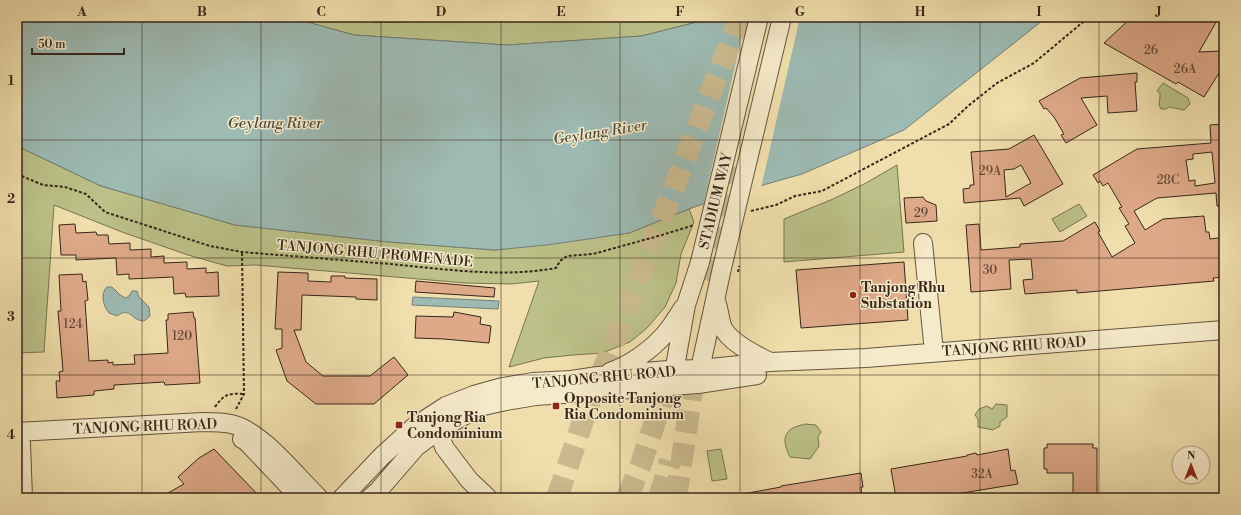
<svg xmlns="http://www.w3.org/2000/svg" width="1241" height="515" viewBox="0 0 1241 515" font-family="'Libre Bodoni',serif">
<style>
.green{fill:#bbc188;stroke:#797451}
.water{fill:#9dbab3;stroke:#747f76}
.pier{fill:#f0dfac}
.building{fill:#dea989;stroke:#37261a;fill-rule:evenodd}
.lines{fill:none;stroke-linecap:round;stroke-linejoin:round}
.highway-tunnel{stroke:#cbba8f;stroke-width:22;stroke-dasharray:22 11;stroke-linecap:butt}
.minor-casing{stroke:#65543e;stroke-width:20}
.path{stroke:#37261a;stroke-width:2;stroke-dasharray:3 2;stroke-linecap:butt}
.minor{stroke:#f5eac9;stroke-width:18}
.minor-bridge-casing{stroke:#65543e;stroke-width:20;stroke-linecap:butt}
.path-bridge{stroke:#37261a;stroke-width:2;stroke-dasharray:3 2;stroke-linecap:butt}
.minor-bridge{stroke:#f5eac9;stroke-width:18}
.grid{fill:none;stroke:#37261a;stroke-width:1;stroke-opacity:0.55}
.poi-dot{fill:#8f2418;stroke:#f5eac9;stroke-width:1.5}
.labels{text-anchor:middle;stroke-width:3;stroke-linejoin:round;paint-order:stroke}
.number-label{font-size:12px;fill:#614736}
.street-label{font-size:14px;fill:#37261a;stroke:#f5eac9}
.poi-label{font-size:14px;font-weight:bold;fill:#37261a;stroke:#f5eac9;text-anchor:start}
.water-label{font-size:15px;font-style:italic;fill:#504b40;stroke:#f5eac9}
.neatline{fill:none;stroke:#37261a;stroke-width:1.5}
.grid-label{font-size:13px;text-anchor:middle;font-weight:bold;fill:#37261a}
</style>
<rect width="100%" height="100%" fill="#f0dfac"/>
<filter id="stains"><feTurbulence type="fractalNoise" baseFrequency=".005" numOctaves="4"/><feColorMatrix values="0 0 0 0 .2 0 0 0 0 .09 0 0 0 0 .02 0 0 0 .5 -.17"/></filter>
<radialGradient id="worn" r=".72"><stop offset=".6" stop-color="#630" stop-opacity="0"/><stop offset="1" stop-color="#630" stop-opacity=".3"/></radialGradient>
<path class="green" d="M289,17H717L642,36L507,45L354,35Z
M1163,83L1188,98L1190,104L1184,110L1169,107L1166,109H1161L1159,105L1160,97V93L1157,91Z
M17,146L101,186L235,225L389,242L495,250L629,233L689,209L694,222L681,254L676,283L665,307L647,328L630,342L602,353L573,355L544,358L509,367L539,281L511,284L465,283L256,265L227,266L188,255L122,232L54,205L44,352L17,353Z
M897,165L904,252L784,262V219L833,199L866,183Z
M1079,204L1087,216L1060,232L1052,219Z
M996,404L1007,405V417L1000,422V426L993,430L978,427V419L975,415L979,409L987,406L992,409Z
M805,424L816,425L821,432L818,437L819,446L810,459L790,457C786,449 781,437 790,430C793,427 801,425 805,424Z
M721,449L727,479L712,481L707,451Z"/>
<path class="water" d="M17,17H289L354,35L507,45L642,36L717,17H1047L904,130L802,174L728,195L689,209L629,233L547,245L495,250L389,242L235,225L101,186L17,146Z
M107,287H112L120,295L126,298L129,296L132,291H137L139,297L149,307L150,316L144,321C131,321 131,306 117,316L109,313C103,306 100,293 107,287Z
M413,297L499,301L498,309L412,305Z"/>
<path class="pier" d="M746,17H800L761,188L728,197L703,206Z"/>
<path class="building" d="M1132,17H1219L1199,52L1221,51V53H1224V65L1204,97L1178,82L1176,84L1104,43Z
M1137,73V82H1135L1137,111L1108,113L1107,96L1081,98L1097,125L1066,143L1061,135L1064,134L1054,117L1046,108L1044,109L1039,101L1080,78Z
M1224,124V206H1217L1216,193L1157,198L1134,211L1145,230L1163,219L1204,216L1206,232H1209L1210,239L1218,238L1224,242V277L1213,278L1214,281L1077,293V290L1025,294L1023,280L1033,279L1031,259L1009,260L1011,289L971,292L966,225L979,224L981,250L1020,247V244L1063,241L1095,222L1100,231L1098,232L1112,257L1135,243L1125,226L1129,224L1119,208L1122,207L1108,183L1103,186L1100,181L1098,183L1093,175L1137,149L1211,143L1210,125ZM1212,152L1215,183L1195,186V180L1189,181L1186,160L1193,159V154Z
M1034,135L1063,184L1024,206L1020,198L964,203L963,189L970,188V185H974L971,152L1009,149ZM1021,165L1031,183L1006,197L1004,170L1014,169Z
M923,197L926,201L936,205L937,221L906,223L904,198Z
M75,224L76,233L96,232L97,235H108L109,244L130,243V250L151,249V257L164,256V263L187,262V269L206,268V273L218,272L219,296L186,297L185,293L174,294L173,277L129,279V274L117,275L116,258L76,260V255H61L59,225Z
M904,262L908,320L801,328L796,270Z
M278,272L308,273V281L331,282V276H345V278L377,279V300L356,299V297L302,295L301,330H294L306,362L323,376H370L394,357L408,375L374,404H316L287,381L276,350L282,348V329H275Z
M82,274L83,282L86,281L88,300L85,301L89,361L108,360V363L113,362V365L135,364L134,355L168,353L166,320H168V314L193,312L194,318H195L200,383L165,385L164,382L114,385V389L94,391V395L57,398L56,381H60L59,372L63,371L58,311H61L59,275Z
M416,281L495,288L494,297L415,292Z
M454,312L481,317L480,324L491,326L489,343L444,339L415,338L416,316L453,317Z
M1047,444H1093V448H1097V496H1073V473H1047V469H1044V448H1047Z
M214,449L261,498H159L184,484L178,477L199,458Z
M1008,449L1011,471L1015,470L1018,484L937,497L936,495L918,498H896L891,469L967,456V455L976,453L977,455Z
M861,473L863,487H861L862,498H748V493L781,487V486Z"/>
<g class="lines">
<path class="highway-tunnel" d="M702,279L739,168
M557,498L590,400L607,360L740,17
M627,498L640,467L673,367
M659,498L670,461
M676,498L696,365"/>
<g class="minor-casing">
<path id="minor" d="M923,243L934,352
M717,304C719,311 720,319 722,326C728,342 756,355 770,362
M610,372C630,365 651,350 665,334C672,326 677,317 683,308
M672,381L676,361L686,305L700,262
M699,381L700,369L722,268
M439,430L444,447L469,480L488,498
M17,432L203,422C212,422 222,422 231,424C261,430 297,477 319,498
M242,439L246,441L300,498
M21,443L23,498
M342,498L382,456L415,426L446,406L474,395L503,387L533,382L571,380L598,376L668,370L700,369L770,362L866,358L1224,330
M370,498L378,491L416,447L439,430L479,407L506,401L536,396L698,384L757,375"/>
</g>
<path class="path" d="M355,17L375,22L565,17
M17,174L43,185L65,187L86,194L105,212L210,246L242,252C291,256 341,260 390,264C445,269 502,278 556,268L560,261L567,256L593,254L662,235L694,225
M751,211L776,205L795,196L822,191L949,124L968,106L997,83L1034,63L1089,17
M215,407C224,394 229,393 244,394
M236,409L244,394L242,252"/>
<use href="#minor" class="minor"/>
<g class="minor-bridge-casing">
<path id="minor-bridge" d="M700,262L759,17
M722,268L782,17"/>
</g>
<path class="path-bridge" d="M738,272L739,266"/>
<use href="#minor-bridge" class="minor-bridge"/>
</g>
<path class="grid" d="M142,17V498M261,17V498M381,17V498M501,17V498M620,17V498M740,17V498M860,17V498M980,17V498M1099,17V498M17,140H1224M17,258H1224M17,375H1224"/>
<g class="poi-dot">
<circle cx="853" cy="295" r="4"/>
<rect x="552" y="402" width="8" height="8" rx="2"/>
<rect x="395" y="421" width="8" height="8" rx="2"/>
</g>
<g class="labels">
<g class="number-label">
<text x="1151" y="54">26</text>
<text x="1185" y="73">26A</text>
<text x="990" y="175">29A</text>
<text x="1168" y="184">28C</text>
<text x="921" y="217">29</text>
<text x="990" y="274">30</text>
<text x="73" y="328">124</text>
<text x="182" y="340">120</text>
<text x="982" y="478">32A</text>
</g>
<g class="street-label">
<text transform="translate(715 201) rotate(-76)" y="5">STADIUM WAY</text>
<text transform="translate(375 253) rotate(5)" y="5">TANJONG RHU PROMENADE</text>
<text transform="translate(1014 346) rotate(-4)" y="5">TANJONG RHU ROAD</text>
<text transform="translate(604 377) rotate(-5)" y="5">TANJONG RHU ROAD</text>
<text transform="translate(145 426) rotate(-2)" y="5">TANJONG RHU ROAD</text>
</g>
<g class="poi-label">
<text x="861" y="292">Tanjong Rhu<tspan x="861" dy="16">Substation</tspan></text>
<text x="564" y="403">Opposite Tanjong<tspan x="564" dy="16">Ria Condominium</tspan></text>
<text x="407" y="422">Tanjong Ria<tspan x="407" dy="16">Condominium</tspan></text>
</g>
<g class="water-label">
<text x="275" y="128">Geylang River</text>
<text transform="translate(600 132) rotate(-9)" y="5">Geylang River</text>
</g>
</g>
<rect width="1241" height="515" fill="none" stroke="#f0dfac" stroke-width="44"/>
<g transform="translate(1191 465)"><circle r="19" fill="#f5eac9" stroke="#a99c83"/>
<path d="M0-3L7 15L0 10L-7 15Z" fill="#8f2418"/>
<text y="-6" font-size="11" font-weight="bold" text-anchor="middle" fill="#37261a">N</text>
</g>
<path d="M32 48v6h92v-6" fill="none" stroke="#37261a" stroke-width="2"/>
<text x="38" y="48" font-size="12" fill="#37261a" stroke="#f5eac9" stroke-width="3" paint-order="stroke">50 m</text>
<rect x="22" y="22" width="1197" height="471" class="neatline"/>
<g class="grid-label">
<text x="82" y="16">A</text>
<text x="202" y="16">B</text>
<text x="321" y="16">C</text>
<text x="441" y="16">D</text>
<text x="561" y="16">E</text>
<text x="680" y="16">F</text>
<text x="800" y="16">G</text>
<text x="920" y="16">H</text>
<text x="1039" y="16">I</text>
<text x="1159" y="16">J</text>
<text x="11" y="85">1</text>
<text x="11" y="203">2</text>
<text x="11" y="321">3</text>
<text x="11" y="439">4</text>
</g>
<rect width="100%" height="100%" filter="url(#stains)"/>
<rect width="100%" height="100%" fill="url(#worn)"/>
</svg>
